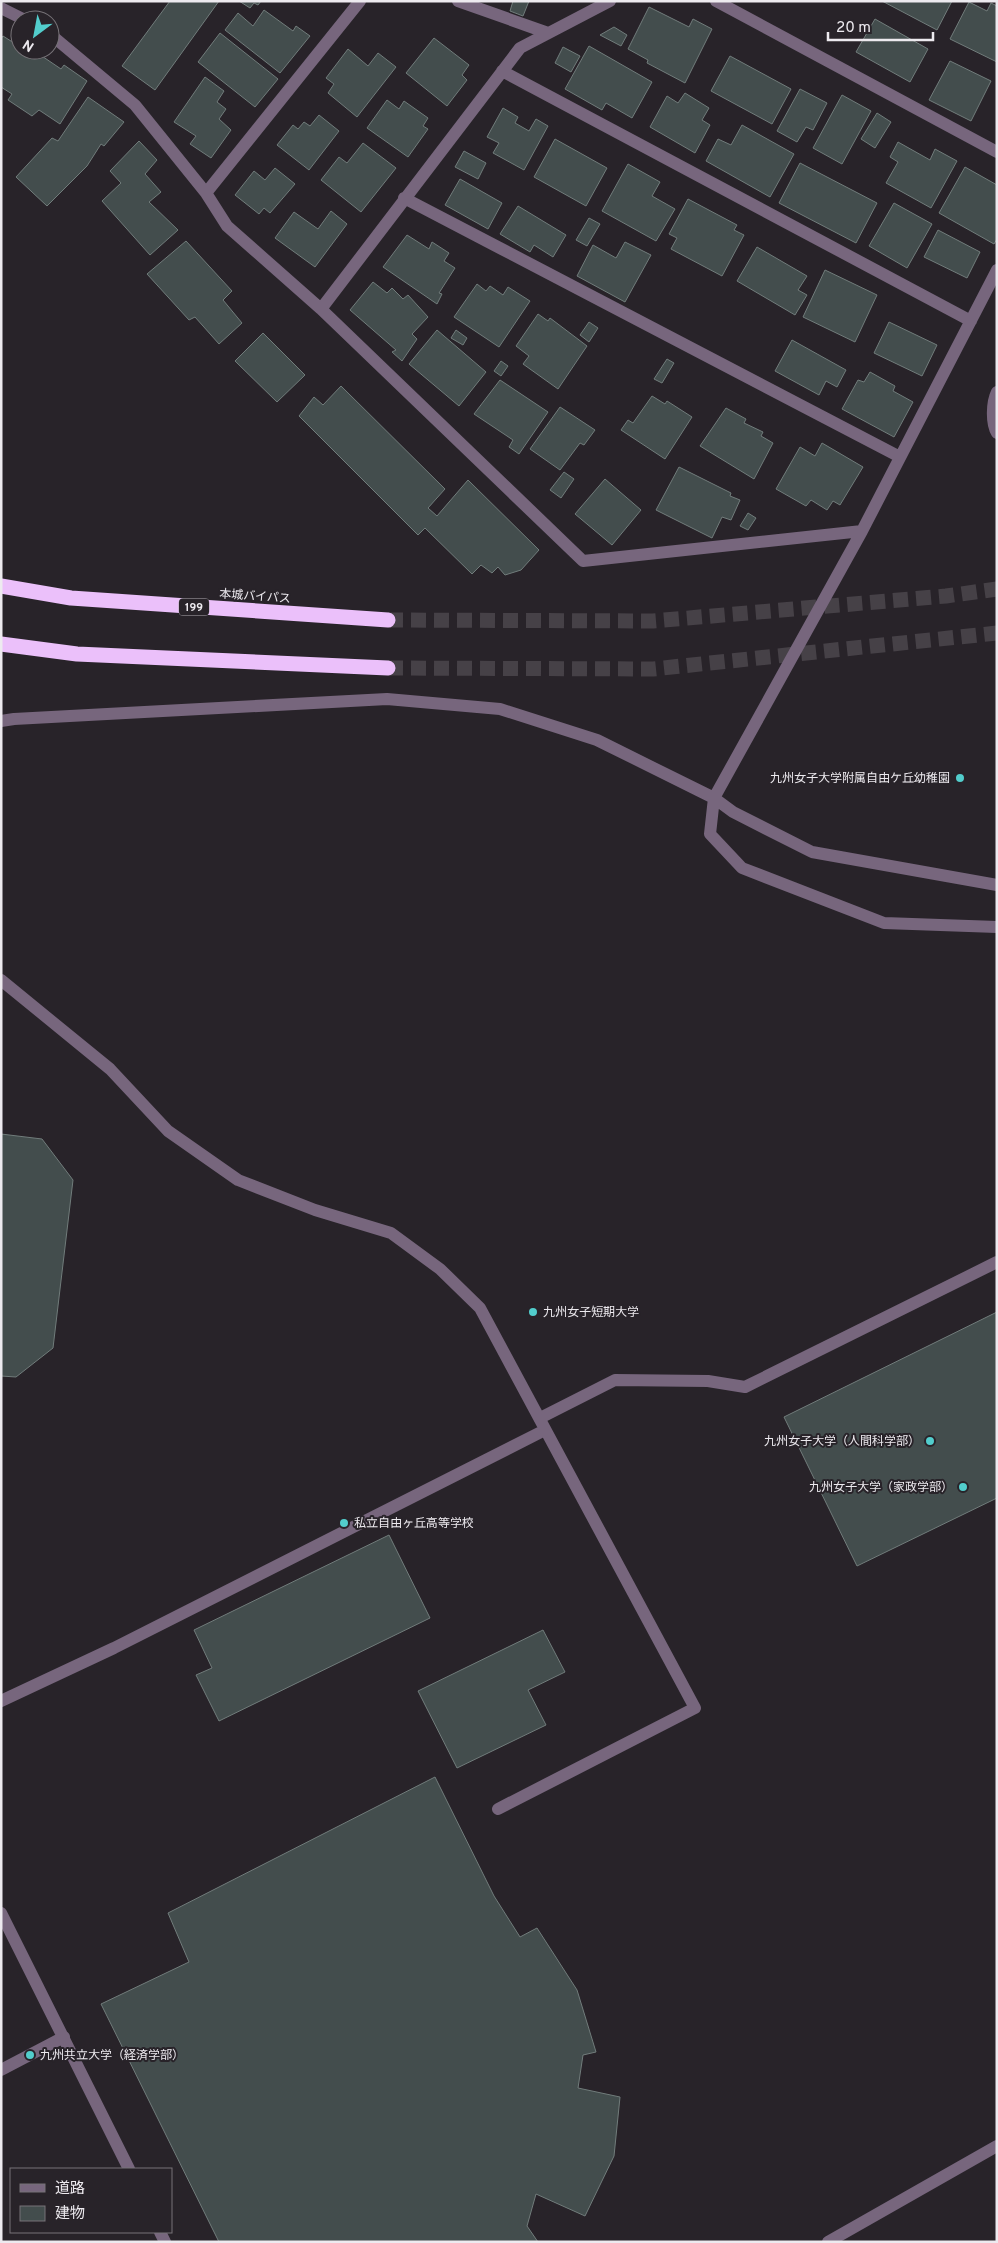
<svg xmlns="http://www.w3.org/2000/svg" width="998" height="2243" viewBox="0 0 998 2243" font-family="Overpass,'Noto Sans JP',sans-serif">
<style>
.building{fill:#434d4d;stroke:#717c7b}
.lines{fill:none;stroke-linecap:round;stroke-linejoin:round}
.highway-tunnel{stroke:#464147;stroke-width:15;stroke-dasharray:15 8;stroke-linecap:butt}
.minor{stroke:#77667d;stroke-width:12}
.highway{stroke:#ebc0fa;stroke-width:15}
.poi-dot{fill:#52cdcc;stroke:#282329;stroke-width:2}
.labels{text-anchor:middle;stroke-width:4;stroke-linejoin:round;paint-order:stroke}
.shield{fill:#282329;stroke:#b2aeb4;stroke-width:1}
.shield-label{font-size:11px;font-weight:bold;fill:#edeaef}
.street-label{font-size:12px;fill:#edeaef;stroke:#282329}
.poi-label{font-size:12px;fill:#edeaef;stroke:#282329;text-anchor:end}
</style>
<rect width="100%" height="100%" fill="#282329"/>
<path class="building" d="M170,1H219L155,90L122,66Z
M239,1H261L258,5L254,3L250,8Z
M513,1H529L523,16L510,11Z
M882,1H952L937,30Z
M969,2L987,11L991,3L997,6V62L950,39Z
M649,7L689,27L693,19L712,29L685,83L647,63L648,60L628,49Z
M264,10L293,31L296,26L310,36L280,73L225,30L238,13L253,26Z
M875,19L928,49L910,82L856,52Z
M614,27L627,35L621,46L600,35Z
M220,33L278,79L255,107L198,62Z
M3,36L14,43L17,40L20,42V50H33L61,69L64,65L87,81L60,124L39,110L32,116L8,100L12,94L1,87V39Z
M434,38L469,65L462,75L467,80L447,106L406,73Z
M589,46L652,82L632,118L606,103L602,110L565,89Z
M563,47L580,56L571,72L555,63Z
M348,49L368,66L378,53L396,67L357,117L328,93L334,84L326,78Z
M730,56L791,89L772,124L711,91Z
M950,61L991,81L971,121L929,100Z
M205,77L224,91L217,102L226,109L219,119L231,130L211,158L190,144L196,136L174,122Z
M800,89L827,103L813,130L806,127L797,142L777,131Z
M685,93L709,108L702,120L710,125L695,153L650,127L667,96L678,103Z
M842,95L871,111L842,164L813,148Z
M88,97L124,122L104,146L101,144L87,166L47,206L16,177L52,138L58,141Z
M387,100L399,109L404,101L428,118L423,126L428,129L408,157L367,128Z
M503,108L518,117L515,123L529,131L536,119L548,126L524,170L493,153L499,143L487,137Z
M877,113L891,122L875,148L861,139Z
M319,115L339,131L309,170L277,145L293,125L298,129L304,122L310,126Z
M742,125L794,154L770,197L706,161L718,139L731,145Z
M555,139L607,168L586,206L534,177Z
M139,141L157,160L145,174L161,192L149,202L178,230L150,255L102,201L121,183L110,171Z
M898,142L930,160L935,149L957,161L931,208L886,183L898,162L890,157Z
M363,143L396,168L361,212L321,180L339,157L347,163Z
M464,151L486,163L478,179L455,167Z
M800,163L877,203L856,243L779,203Z
M628,164L660,182L652,196L675,209L656,241L602,211Z
M965,167L997,185V239L994,244L939,213Z
M275,168L295,184L270,213L264,208L259,214L235,195L254,171L265,180Z
M460,179L502,203L488,229L445,205Z
M688,199L737,225L734,230L744,235L722,276L671,249L677,238L669,234Z
M894,203L932,224L907,268L869,246Z
M518,206L566,235L553,257L534,245L530,252L500,234Z
M331,211L347,224L315,267L275,238L294,212L318,229Z
M589,218L600,224L587,246L576,240Z
M938,230L980,252L967,278L924,257Z
M407,235L429,249L432,242L449,253L444,261L455,268L439,293L442,294L437,304L383,267Z
M186,241L232,291L223,300L242,323L219,344L195,317L189,320L147,274Z
M625,242L651,255L625,302L577,276L593,245L616,258Z
M757,247L807,276L798,290L807,295L795,315L737,281Z
M825,270L877,295L855,342L803,317Z
M373,282L387,293L392,288L403,299L408,295L428,317L412,334L417,339L402,361L392,352L396,350L350,310Z
M477,284L486,291L490,286L503,295L508,287L530,301L499,347L454,317Z
M538,314L548,321L550,318L587,346L558,389L523,364L529,356L516,346Z
M589,322L598,328L589,342L580,335Z
M889,322L937,345L922,376L874,353Z
M437,330L486,372L459,406L409,364Z
M456,330L467,338L463,345L451,338Z
M263,333L305,375L277,402L235,361Z
M792,340L846,370L837,387L826,381L819,395L775,371Z
M667,359L674,363L662,383L654,379Z
M501,361L508,366L501,376L494,371Z
M870,372L895,386L893,391L913,402L894,437L842,409L858,380L864,382Z
M500,380L548,412L519,454L509,447L513,440L474,414Z
M341,386L445,489L428,508L437,516L468,480L539,550L521,570L505,575L498,567L492,573L481,565L472,574L425,528L418,535L299,416L314,397L323,405Z
M652,396L665,404L667,401L692,417L665,459L621,430L628,420L633,423Z
M560,407L595,430L584,445L580,443L560,470L530,449Z
M726,408L746,419L744,423L763,432L761,436L773,443L754,479L700,446Z
M822,443L863,467L840,505L833,501L827,510L811,500L806,506L776,489L800,447L815,456Z
M679,467L731,493L730,496L740,500L731,520L722,517L712,538L656,510Z
M564,472L574,479L561,498L550,490Z
M605,479L641,510L612,545L575,514Z
M748,513L756,518L748,530L740,526Z
M1,1134L42,1139L73,1180L53,1348L16,1377L1,1376Z
M997,1312V1498L857,1566L784,1417Z
M389,1535L430,1618L219,1721L196,1675L212,1668L194,1630Z
M543,1630L565,1672L528,1690L546,1725L457,1768L418,1691Z
M435,1777L494,1896L520,1937L537,1928L577,1990L596,2052L583,2055L578,2088L620,2097L614,2156L585,2216L536,2194L527,2226L538,2242H219L101,2004L189,1962L168,1913Z"/>
<g class="lines">
<path class="highway-tunnel" d="M388,620L653,621L946,596L997,589
M388,668L653,669L997,633"/>
<path class="minor" d="M458,1L548,33
M716,1L997,152
M1,8L25,20
M50,34L135,105L206,193L227,226L321,309L583,561L862,531
M502,71L971,321
M206,193L360,1
M404,198L900,457
M321,309L520,48L610,1
M997,392C992,402 991,423 997,433
M1,721L14,719L387,699L500,709L597,740L714,798L862,531L997,270
M997,885L812,852L733,812L714,798L710,834L742,868L884,923L997,927
M1,980L110,1069L168,1131L238,1180L315,1210L391,1233L440,1269L480,1308L695,1708L498,1809
M540,1418L615,1380L708,1381L745,1387L997,1262
M1,1701L114,1648L545,1430
M1,1913L129,2169
M1,2070L64,2037
M160,2232L165,2242
M828,2242L997,2146"/>
<path class="highway" d="M1,586L71,598L388,620
M1,644L77,654L388,668"/>
</g>
<g class="poi-dot">
<circle cx="960" cy="778" r="5"/>
<circle cx="533" cy="1312" r="5"/>
<circle cx="930" cy="1441" r="5"/>
<circle cx="963" cy="1487" r="5"/>
<circle cx="344" cy="1523" r="5"/>
<circle cx="30" cy="2055" r="5"/>
</g>
<g class="labels">
<rect class="shield" x="179" y="598.5" width="30" height="17" rx="4"/>
<g class="shield-label">
<text x="194" y="611">199</text>
</g>
<g class="street-label">
<text transform="translate(255 596) rotate(4)" y="4">本城バイパス</text>
</g>
<g class="poi-label">
<text x="950" y="782">九州女子大学附属自由ケ丘幼稚園</text>
<text x="543" y="1316" text-anchor="start">九州女子短期大学</text>
<text x="920" y="1445">九州女子大学（人間科学部）</text>
<text x="953" y="1491">九州女子大学（家政学部）</text>
<text x="354" y="1527" text-anchor="start">私立自由ヶ丘高等学校</text>
<text x="40" y="2059" text-anchor="start">九州共立大学（経済学部）</text>
</g>
</g>
<rect width="998" height="2243" fill="none" stroke="#edeaef" stroke-width="5"/>
<rect x="10" y="2168" width="162" height="65" fill="#282329" stroke="#777378"/>
<rect x="20" y="2184" width="25" height="8" fill="#77667d" stroke="#777378"/>
<text x="55" y="2193" font-size="15" fill="#edeaef">道路</text>
<rect x="20" y="2206" width="25" height="15" fill="#434d4d" stroke="#777378"/>
<text x="55" y="2218" font-size="15" fill="#edeaef">建物</text>
<g transform="translate(35 35) rotate(212)"><circle r="24" fill="#282329" stroke="#777378"/>
<path d="M0-4L9 19L0 12L-9 19Z" fill="#52cdcc"/>
<text y="-8" font-size="14" font-weight="bold" text-anchor="middle" fill="#edeaef">N</text>
</g>
<path d="M828 32v8h105v-8" fill="none" stroke="#edeaef" stroke-width="2.5"/>
<text x="836" y="32" font-size="15" fill="#edeaef" stroke="#282329" stroke-width="4" paint-order="stroke">20 m</text>
</svg>
